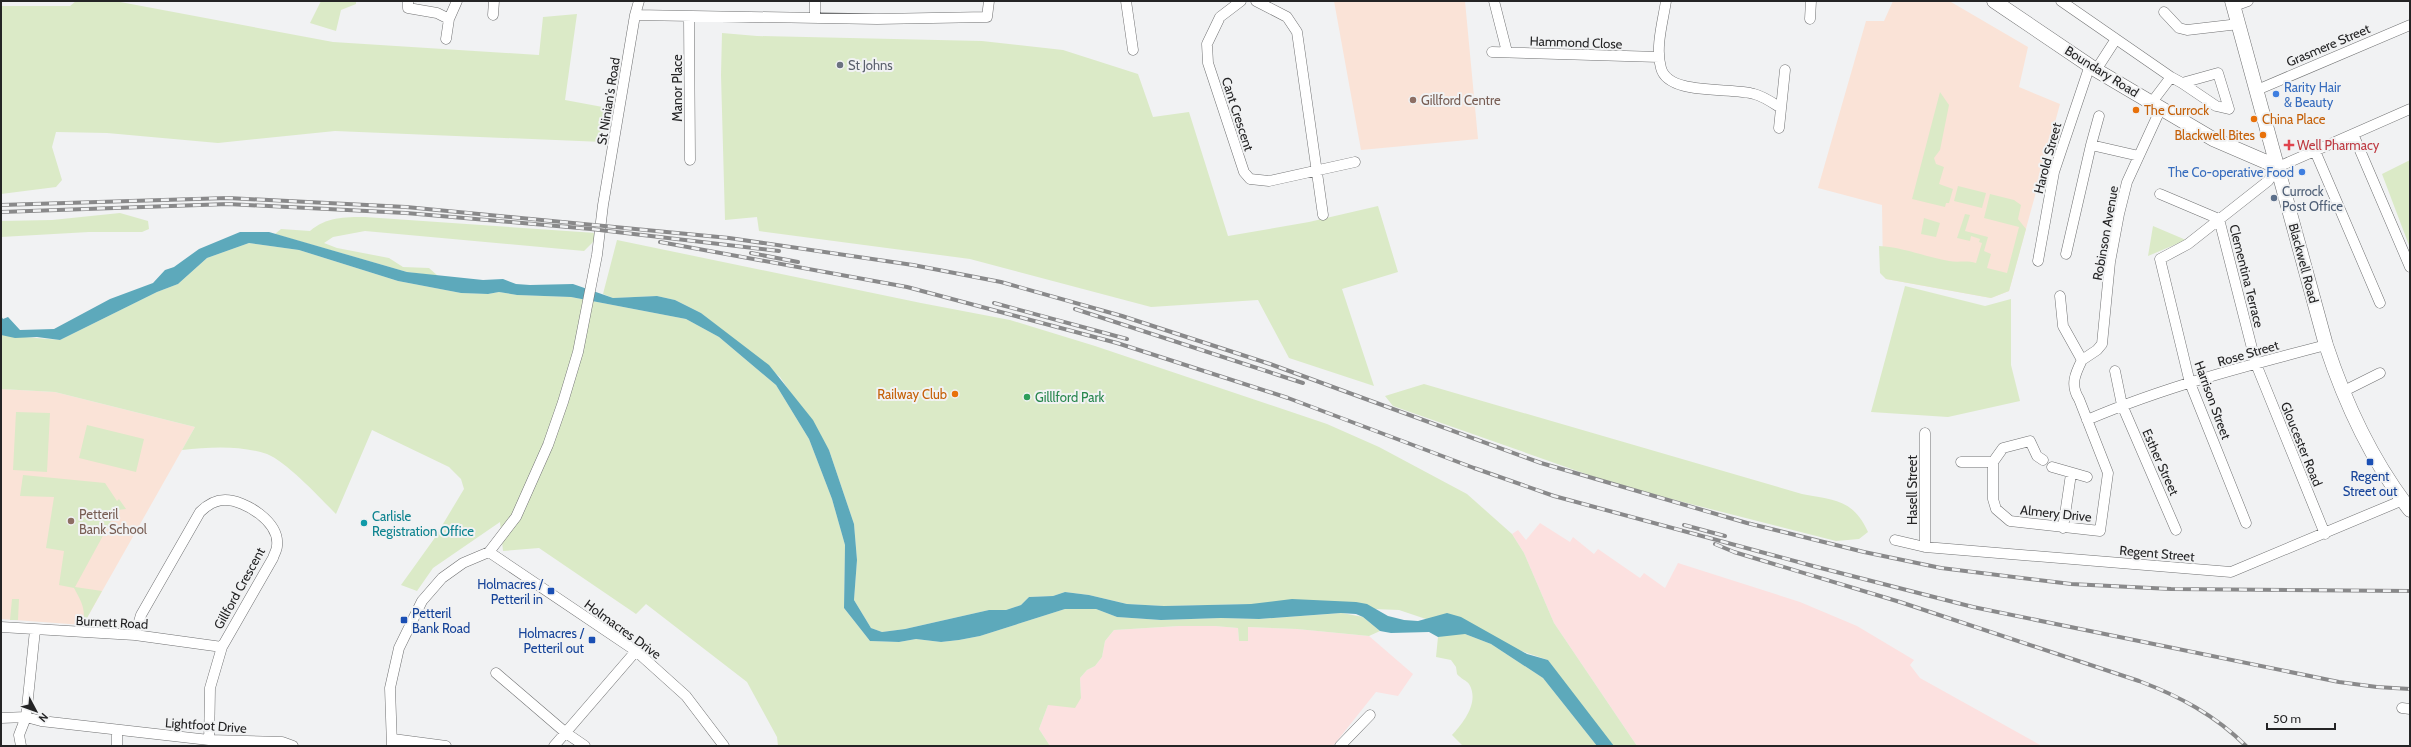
<svg xmlns="http://www.w3.org/2000/svg" width="2411" height="747" viewBox="0 0 2411 747" font-family="Cabin,sans-serif">
<style>
.industrial{fill:#fce1e0}
.education{fill:#fae3d7}
.green{fill:#dbeac7}
.water{fill:#5da9bb}
.lines{fill:none;stroke-linecap:round;stroke-linejoin:round}
.street-casing{stroke:#707172;stroke-width:11}
.secondary-casing{stroke:#707172;stroke-width:15}
.street{stroke:#fff;stroke-width:10}
.secondary{stroke:#fff;stroke-width:14}
.rail-casing{stroke:#89898a;stroke-width:4}
.rail{stroke:#f1f2f3;stroke-width:2.5;stroke-dasharray:8;stroke-linecap:butt}
.worship-dot{fill:#6b7280;stroke:#f1f2f3;stroke-width:1.5}
.shop-dot{fill:#3f7fe0;stroke:#f1f2f3;stroke-width:1.5}
.education-dot{fill:#8d6e63;stroke:#f1f2f3;stroke-width:1.5}
.food-dot{fill:#e8710a;stroke:#f1f2f3;stroke-width:1.5}
.health-dot{fill:#e0444e;stroke:#f1f2f3;stroke-width:1.5}
.service-dot{fill:#5c6f8a;stroke:#f1f2f3;stroke-width:1.5}
.leisure-dot{fill:#2e9e5b;stroke:#f1f2f3;stroke-width:1.5}
.transit-dot{fill:#1a4fb4;stroke:#f1f2f3;stroke-width:1.5}
.culture-dot{fill:#0f9aa8;stroke:#f1f2f3;stroke-width:1.5}
.labels{text-anchor:middle;stroke-width:4;stroke-linejoin:round;paint-order:stroke}
.street-label{font-size:13px;fill:#242425;stroke:#f1f2f3}
.worship-label{font-size:13px;fill:#5b616d;stroke:#f1f2f3;text-anchor:start}
.shop-label{font-size:13px;fill:#366cbe;stroke:#f1f2f3;text-anchor:start}
.education-label{font-size:13px;fill:#785e54;stroke:#f1f2f3;text-anchor:start}
.food-label{font-size:13px;fill:#c56008;stroke:#f1f2f3;text-anchor:start}
.health-label{font-size:13px;fill:#be3a42;stroke:#f1f2f3;text-anchor:start}
.service-label{font-size:13px;fill:#4e5e75;stroke:#f1f2f3;text-anchor:start}
.leisure-label{font-size:13px;fill:#27864d;stroke:#f1f2f3;text-anchor:start}
.transit-label{font-size:13px;fill:#164399;stroke:#f1f2f3;text-anchor:end}
.culture-label{font-size:13px;fill:#0d838f;stroke:#f1f2f3;text-anchor:start}
</style>
<rect width="100%" height="100%" fill="#f1f2f3"/>
<path class="industrial" d="M1540,523L1570,542L1573,537L1594,554L1598,549L1640,578L1644,573L1665,588L1678,563L1800,602L1857,626L1914,660L1910,665L1920,678L2042,746H1637L1554,623L1524,553L1512,534L1518,530L1526,540Z
M1180,626H1215L1238,628L1239,641H1248L1247,627L1297,629L1369,636L1413,674L1398,696L1376,692L1333,746H1050L1039,729L1048,705L1081,698L1080,678L1087,670L1095,666L1102,657L1105,641L1114,630Z"/>
<path class="education" d="M1334,1H1465L1478,139L1361,150Z
M1893,1L1951,2L2028,47L2019,87L2060,104L2009,291L1991,298L1886,279L1883,273L1882,205L1818,188L1866,21H1884Z
M1,389L55,392L195,427L83,625L1,619Z"/>
<path class="green" d="M76,1H115L333,42L539,55L543,17L577,14L565,100L608,108L603,142L335,131L218,143L107,133L56,132L52,147L62,180L56,187L1,194V6H70Z
M321,1H356V4L341,10L336,31L310,23Z
M722,33L757,36L982,41L1063,50L1138,74L1153,117L1189,112L1228,236L1309,222L1378,206L1398,272L1342,289L1374,386L1289,358L1258,300L1151,307L970,259L759,231L757,217L725,220L721,75Z
M1940,92L1949,105L1940,150L1934,158L1936,164L1944,167L1939,184L1953,189L1949,203H1946L1945,207L1912,199Z
M2410,160V248L2382,174Z
M1958,186L1986,193L1982,208L1954,201Z
M1990,194L2014,200L2021,205L2018,219L2026,229L2009,291L1991,298L1886,279L1880,273L1879,246C1903,247 1925,257 1949,261C1958,263 1966,260 1976,263L1982,243L1979,242L1980,239L1971,236L1970,241L1957,238L1965,214L1970,215L1965,231L1988,237L1984,251L1991,254L1987,268L2007,273L2019,227L1984,218Z
M120,213L148,221L149,229L142,232H89L1,237V221L52,220Z
M365,217L596,233L595,240L584,251L365,231L333,237L324,243L337,248L389,258L403,267L429,268L438,276L407,272L275,234L281,229L310,231C326,217 344,217 365,217Z
M1924,218L1940,223L1936,237L1921,234Z
M2153,226L2186,240L2148,256Z
M617,240L921,303L1010,320L1095,346L1327,424L1379,447L1467,494L1512,534L1524,553L1554,623L1637,746H1610L1548,660L1399,610L1251,604L1164,606L1127,604L1089,595L1065,592L1053,596L1029,597L1021,605L1006,610H989L905,629L882,632L871,628L854,600L857,560L854,524L829,450L780,377L701,313L675,300L657,296L613,298L603,294Z
M249,243L299,250L398,281L461,293L488,294L499,292L517,295L571,297L686,319L719,337L776,385L809,439L832,499L845,545L844,608L870,641L899,642L916,639L941,642L959,640L980,636L1065,609H1096L1117,617L1161,620L1221,618L1259,619L1342,613L1363,617L1380,631L1369,636L1297,629L1248,627V641H1239L1238,628L1215,626H1179L1114,630L1105,641L1102,657L1095,666L1087,670L1080,678L1081,698L1075,708L1048,705L1039,729L1050,746H778L777,737L747,682L646,604L636,614L539,548L503,551L500,522L433,568L417,591L401,585L434,539L464,489L461,479L449,467L372,430L336,514C320,498 287,462 267,454C239,445 210,447 182,450L195,427L55,392L1,389V335L60,340L157,292L178,284L207,258Z
M1905,286L1985,306L2011,299V365L2020,401L1948,417L1871,412Z
M1424,384L1802,494C1834,500 1853,499 1868,532L1859,539L1836,541L1620,486L1393,406L1385,396Z
M16,412L50,413L47,472L13,470Z
M87,425L144,439L136,472L79,458Z
M23,475L105,483L117,501L119,499L126,509L117,510L75,587L102,591L83,625C86,608 81,601 74,588L59,585L64,551L46,548L54,497L20,496Z
M12,599H19L18,620H10Z
M1450,634H1465L1491,644L1543,678L1597,746H1463L1452,735C1463,723 1480,702 1469,684C1467,681 1460,678 1457,674L1456,667L1451,660L1436,657L1438,637Z"/>
<path class="water" d="M240,232H269L407,272L483,280L503,279L516,284L530,285L573,284L613,298L657,296L675,300L701,313L769,365L813,420L829,450L854,524L857,560L854,600L871,628L882,632L905,629L989,610H1006L1021,605L1029,597L1053,596L1065,592L1089,595L1127,604L1164,606L1251,604L1292,599L1356,602L1367,604L1388,616L1404,620L1418,621L1447,613L1461,617L1527,654L1548,660L1614,746H1597L1543,678L1491,644L1465,634L1438,637L1429,632L1391,633L1380,631L1363,617L1356,614L1341,613L1259,619L1221,618L1161,620L1117,617L1096,609H1065L980,636L959,640L941,642L916,639L899,642L870,641L844,608L845,545L832,499L809,439L776,385L719,337L686,319L571,297L517,295L499,292L488,294L461,293L398,281L299,250L249,243L207,258L178,284L157,292L60,340L37,337L15,338L1,335V316L3,319L8,317L20,330L54,329L110,299L153,283L165,270L174,267L199,249Z"/>
<g class="lines">
<g class="street-casing">
<path id="street" d="M408,1V8L437,13L449,19
M815,1V18
M1126,1L1133,50
M1241,1L1220,17L1207,44L1208,63L1244,172L1250,179L1269,181L1355,162
M1256,1L1287,17L1297,32L1323,215
M1494,1L1507,52
M1666,1C1663,21 1655,48 1661,68C1668,96 1731,87 1754,94C1763,96 1773,103 1781,108
M2061,1L2171,77
M2234,6L2248,1
M2164,12L2179,28L2187,30L2239,24
M493,15L494,1
M635,15L877,19L987,17L989,1
M689,17L690,160
M1810,19L1811,1
M446,39L449,19L457,1
M1492,52L1659,57
M2096,70L2116,39
M2257,90L2410,25
M2152,102L2171,77L2182,83L2218,73L2229,109L2216,106L2182,83
M1779,128L1785,70
M2353,134L2410,267
M2091,145L2139,156
M2315,151L2380,303
M2160,194L2219,219L2256,364L2325,534
M2066,254L2091,145L2099,116
M2038,261L2054,172L2090,65
M2060,296L2063,326L2082,360
M2082,360L2097,350L2102,344L2110,262L2119,214L2127,182L2161,108
M2115,371L2122,405L2176,530
M2342,392L2380,373
M2087,420C2164,387 2245,366 2326,345
M1925,433V547
M2043,460L2037,456L2030,441L2003,448L1993,462V499L1996,509L2010,521L2100,531L2108,473L2079,399C2070,385 2075,374 2082,360
M1961,462H1993
M2052,467L2087,477
M2246,523L2190,383L2160,259L2188,244L2268,181L2278,167L2410,109
M2063,528L2071,474
M1895,540L1925,547L2231,572L2403,500
M489,552L636,651L686,696L724,746
M1,627L135,635L222,647
M135,635L141,615L200,512C207,505 214,500 225,500C245,500 280,522 277,546C277,550 274,554 273,558L222,647L210,688L209,746
M496,673L566,733L585,746
M2402,708L2410,709
M1,718L26,717L41,721L209,740L282,742L293,746
M117,730V746
M393,739L446,746
M21,746L19,735L26,717L35,630
M392,746L390,688L399,648L422,601L442,578L463,563L489,552L516,517L548,445L563,402L578,352L597,255L603,205L635,15L639,1
M554,746L636,651
M1340,746L1370,715"/>
</g>
<g class="secondary-casing">
<path id="secondary" d="M1994,1L2096,70L2213,139L2278,167
M2232,1L2326,345C2345,403 2372,461 2410,510"/>
</g>
<use href="#street" class="street"/>
<use href="#secondary" class="secondary"/>
<g class="rail-casing">
<path id="rail" d="M1,205L228,198L406,207L729,238L913,265L1001,282L1122,316L1270,364L1541,463L1747,523L1864,552L1941,568L2071,584L2171,589L2410,591
M1,212L228,204L406,213L591,229L779,251
M660,242L907,287L1117,343L1288,398L1474,468L1554,496L1813,566L1973,607L2339,682L2377,687L2410,689
M751,253L798,262
M994,303L1127,339
M1075,309L1303,383
M1684,525L1725,536
M1715,544L1734,552L1900,602L2139,681C2179,696 2215,715 2246,746"/>
</g>
<use href="#rail" class="rail"/>
</g>
<circle class="worship-dot" cx="840" cy="65" r="4"/>
<g class="shop-dot">
<circle cx="2276" cy="94" r="4"/>
<circle cx="2302" cy="172" r="4"/>
</g>
<g class="education-dot">
<circle cx="1413" cy="100" r="4"/>
<circle cx="71" cy="521" r="4"/>
</g>
<g class="food-dot">
<circle cx="2136" cy="110" r="4"/>
<circle cx="2254" cy="119" r="4"/>
<circle cx="2263" cy="135" r="4"/>
<circle cx="955" cy="394" r="4"/>
</g>
<path class="health-dot" d="M2287 139h4v4h4v4h-4v4h-4v-4h-4v-4h4z"/>
<circle class="service-dot" cx="2274" cy="198" r="4"/>
<circle class="leisure-dot" cx="1027" cy="397" r="4"/>
<g class="transit-dot">
<rect x="2366" y="458" width="8" height="8" rx="2"/>
<rect x="547" y="587" width="8" height="8" rx="2"/>
<rect x="400" y="616" width="8" height="8" rx="2"/>
<rect x="588" y="636" width="8" height="8" rx="2"/>
</g>
<circle class="culture-dot" cx="364" cy="523" r="4"/>
<g class="labels">
<g class="street-label">
<text transform="translate(1576 42) rotate(2)" y="5">Hammond Close</text>
<text transform="translate(2328 45) rotate(-23)" y="5">Grasmere Street</text>
<text transform="translate(2102 71) rotate(32)" y="5">Boundary Road</text>
<text transform="translate(677 88) rotate(-90)" y="5">Manor Place</text>
<text transform="translate(608 101) rotate(-81)" y="5">St Ninian's Road</text>
<text transform="translate(1238 114) rotate(72)" y="5">Cant Crescent</text>
<text transform="translate(2047 158) rotate(-75)" y="5">Harold Street</text>
<text transform="translate(2105 233) rotate(-80)" y="5">Robinson Avenue</text>
<text transform="translate(2304 263) rotate(75)" y="5">Blackwell Road</text>
<text transform="translate(2247 276) rotate(76)" y="5">Clementina Terrace</text>
<text transform="translate(2248 353) rotate(-16)" y="5">Rose Street</text>
<text transform="translate(2213 400) rotate(70)" y="5">Harrison Street</text>
<text transform="translate(2302 444) rotate(68)" y="5">Gloucester Road</text>
<text transform="translate(2161 462) rotate(66)" y="5">Esther Street</text>
<text transform="translate(1912 490) rotate(-90)" y="5">Hasell Street</text>
<text transform="translate(2056 513) rotate(6)" y="5">Almery Drive</text>
<text transform="translate(2157 553) rotate(5)" y="5">Regent Street</text>
<text transform="translate(239 588) rotate(-61)" y="5">Gillford Crescent</text>
<text transform="translate(112 622) rotate(3)" y="5">Burnett Road</text>
<text transform="translate(623 629) rotate(36)" y="5">Holmacres Drive</text>
<text transform="translate(206 725) rotate(4)" y="5">Lightfoot Drive</text>
</g>
<g class="worship-label">
<text x="848" y="70">St Johns</text>
</g>
<g class="shop-label">
<text x="2284" y="92">Rarity Hair<tspan x="2284" dy="15">&amp; Beauty</tspan></text>
<text x="2294" y="177" text-anchor="end">The Co-operative Food</text>
</g>
<g class="education-label">
<text x="1421" y="105">Gillford Centre</text>
<text x="79" y="519">Petteril<tspan x="79" dy="15">Bank School</tspan></text>
</g>
<g class="food-label">
<text x="2144" y="115">The Currock</text>
<text x="2262" y="124">China Place</text>
<text x="2255" y="140" text-anchor="end">Blackwell Bites</text>
<text x="947" y="399" text-anchor="end">Railway Club</text>
</g>
<g class="health-label">
<text x="2297" y="150">Well Pharmacy</text>
</g>
<g class="service-label">
<text x="2282" y="196">Currock<tspan x="2282" dy="15">Post Office</tspan></text>
</g>
<g class="leisure-label">
<text x="1035" y="402">Gilllford Park</text>
</g>
<g class="transit-label">
<text x="2370" y="481" text-anchor="middle">Regent<tspan x="2370" dy="15">Street out</tspan></text>
<text x="543" y="589">Holmacres /<tspan x="543" dy="15">Petteril in</tspan></text>
<text x="412" y="618" text-anchor="start">Petteril<tspan x="412" dy="15">Bank Road</tspan></text>
<text x="584" y="638">Holmacres /<tspan x="584" dy="15">Petteril out</tspan></text>
</g>
<g class="culture-label">
<text x="372" y="521">Carlisle<tspan x="372" dy="15">Registration Office</tspan></text>
</g>
</g>
<rect width="2411" height="747" fill="none" stroke="#242425" stroke-width="4"/>
<g transform="translate(36 711) rotate(131)" stroke="#f1f2f3" stroke-width="3" paint-order="stroke">
<path d="M0-3L7 15L0 10L-7 15Z" fill="#242425"/>
<text y="-6" font-size="11" font-weight="bold" text-anchor="middle" fill="#242425">N</text>
</g>
<path d="M2267 723v6h68v-6" fill="none" stroke="#242425" stroke-width="2"/>
<text x="2273" y="723" font-size="12" fill="#242425" stroke="#f1f2f3" stroke-width="3" paint-order="stroke">50 m</text>
</svg>
